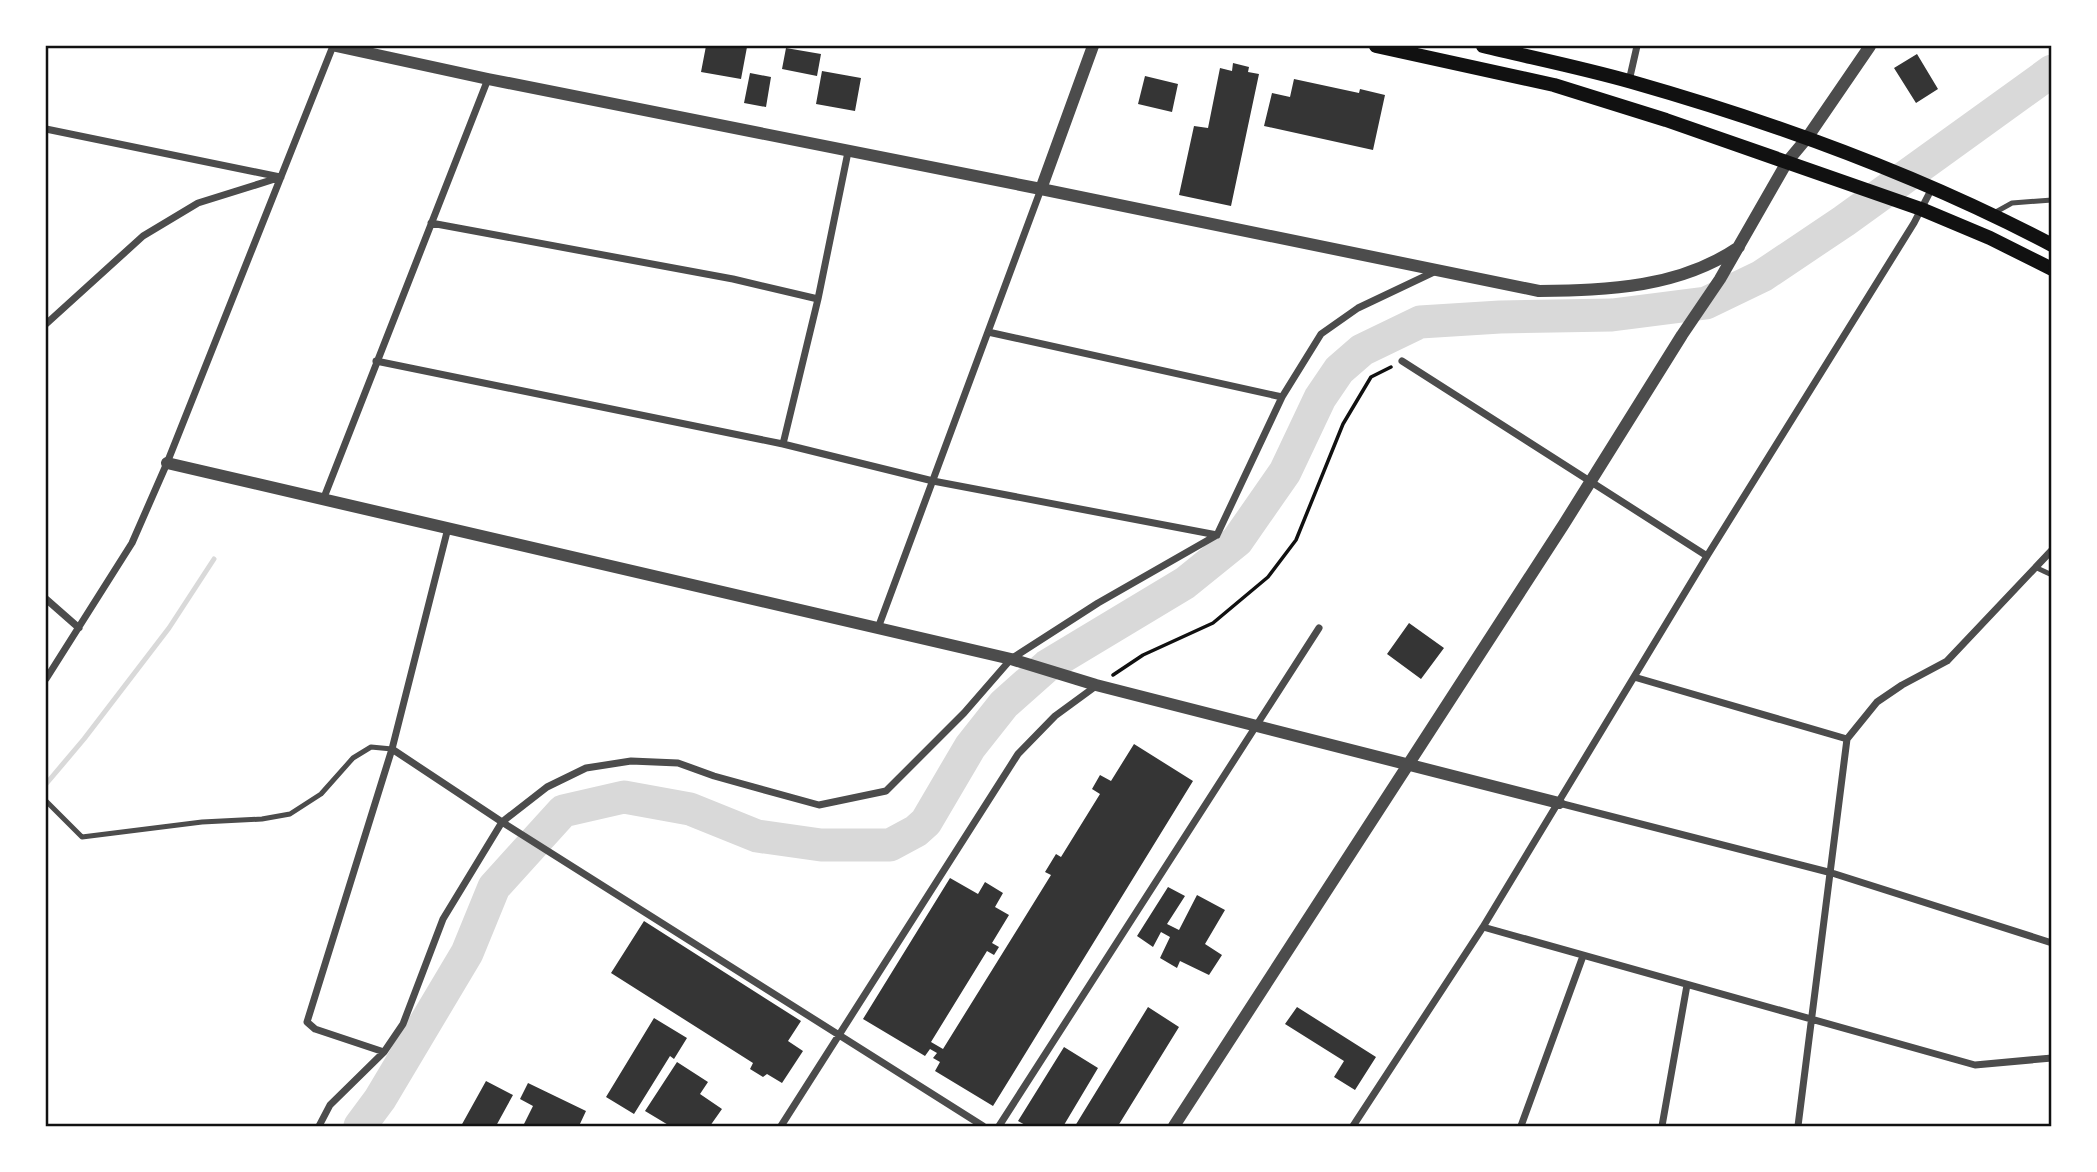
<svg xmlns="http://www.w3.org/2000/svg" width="2097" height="1172" viewBox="0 0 2097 1172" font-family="Commissioner,sans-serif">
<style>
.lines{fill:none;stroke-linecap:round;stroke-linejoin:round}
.stream{stroke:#d9d9d9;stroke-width:5}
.river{stroke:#d9d9d9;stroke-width:33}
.building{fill:#353535}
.path{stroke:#111;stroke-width:3.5}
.service{stroke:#4c4c4c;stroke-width:5}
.minor{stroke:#4c4c4c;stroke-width:7}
.tertiary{stroke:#4c4c4c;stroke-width:12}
.secondary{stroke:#111;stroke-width:14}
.neatline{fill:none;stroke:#111;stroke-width:2.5}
</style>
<rect width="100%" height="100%" fill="#fff"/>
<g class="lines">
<path class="stream" d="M46,784L84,739L169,628L214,559"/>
<path class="river" d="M360,1126L380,1099L467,953L494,887L563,811L624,797L690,809L757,836L821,845H890L916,831L926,822L970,747L1004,704L1047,666L1185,583L1237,541L1285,472L1320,398L1339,370L1362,350L1420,322L1500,317L1612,315L1706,303L1762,276L1844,221L2052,71"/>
</g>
<path class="building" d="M706,46L747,47L741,79L701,72Z
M786,48L821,54L817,76L782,69Z
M1917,54L1938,89L1916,103L1894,68Z
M1233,63L1249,67L1248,72L1259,74L1231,206L1179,195L1194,126L1208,128L1220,68L1232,71Z
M822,71L861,78L855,111L816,104Z
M750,73L771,77L766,107L744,103Z
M1145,76L1178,84L1172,112L1138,104Z
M1294,79L1359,93L1360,89L1385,95L1373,150L1264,126L1272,93L1290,97Z
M1409,623L1444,648L1421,679L1387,654Z
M1134,744L1193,781L993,1106L935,1071L940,1062L933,1058L937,1053L930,1049L925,1056L863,1019L950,878L978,894L985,882L1003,893L995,907L1009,915L992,943L999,947L994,955L987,951L931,1042L943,1049L1051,875L1045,872L1056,854L1061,857L1100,794L1092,789L1100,775L1111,781Z
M1168,887L1185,896L1167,924L1179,930L1197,895L1225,910L1205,944L1222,955L1209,975L1180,961L1177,968L1160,958L1170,937L1161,932L1153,947L1137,936Z
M644,921L801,1021L788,1041L803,1051L782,1083L767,1074L763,1077L750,1069L753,1063L611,973Z
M1148,1007L1179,1027L1118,1126H1075Z
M1297,1007L1376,1057L1355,1090L1334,1077L1344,1061L1285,1024Z
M654,1018L687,1038L674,1059L670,1056L634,1114L606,1097Z
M1064,1047L1098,1068L1064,1125L1067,1126H1027L1018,1121Z
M677,1062L708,1082L700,1094L722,1109L710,1126H670L645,1111Z
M486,1081L513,1095L496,1126H461Z
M528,1083L586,1111L579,1126H523L533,1106L520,1099Z"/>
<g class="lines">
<path class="path" d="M1113,675L1143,655L1213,623L1268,577L1296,540L1343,424L1371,377L1391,367"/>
<path class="service" d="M1994,213L2012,203L2052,200
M2037,568L2052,575
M46,801L82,837L202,822L262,819L290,814L321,794L353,758L371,747L392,749"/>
<path class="minor" d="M1629,81L1637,46
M46,129L280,177
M431,223L733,279L818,299
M46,324L143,236L198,203L281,177
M988,332L1282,397
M376,361L783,444L933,481L1217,535
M1402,361L1707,556
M783,444L818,299L848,152
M323,500L488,79
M46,599L79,628
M878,628L1041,189
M1634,677L1847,739
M46,679L132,543L167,463L333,46
M392,749L502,822L983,1126
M1559,803L1832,873L2052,943
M1483,927L1975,1065L2052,1058
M384,1052L315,1029L307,1022L392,749L448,528
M319,1126L330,1105L384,1052L403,1024L443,919L502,822L547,787L586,768L631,761L678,763L714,776L819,805L886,791L964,713L1011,659L1098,603L1217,535L1282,397L1321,334L1358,308L1436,271
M781,1126L1018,754L1055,716L1096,686
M999,1126L1319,628
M1353,1126L1483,927L1707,556L1914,223L1932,188
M1521,1126L1583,956
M1662,1126L1687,985
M1798,1126L1847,739L1877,702L1902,685L1947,661L2052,550"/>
<path class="tertiary" d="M336,46L488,79L1041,189L1539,291C1609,290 1679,288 1739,247
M1041,189L1093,46
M167,463L1011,659L1096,685L1559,803
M1174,1126L1564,524L1682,335L1720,279L1787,162L1807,138L1870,46"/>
<path class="secondary" d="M1376,46L1554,85L1666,120L1921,209L1990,238L2052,269
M1483,46C1533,58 1583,68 1632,82C1776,123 1919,175 2052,245"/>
</g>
<rect width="2097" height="1172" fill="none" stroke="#ffffff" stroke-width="94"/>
<rect x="47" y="47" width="2003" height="1078" class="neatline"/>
</svg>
